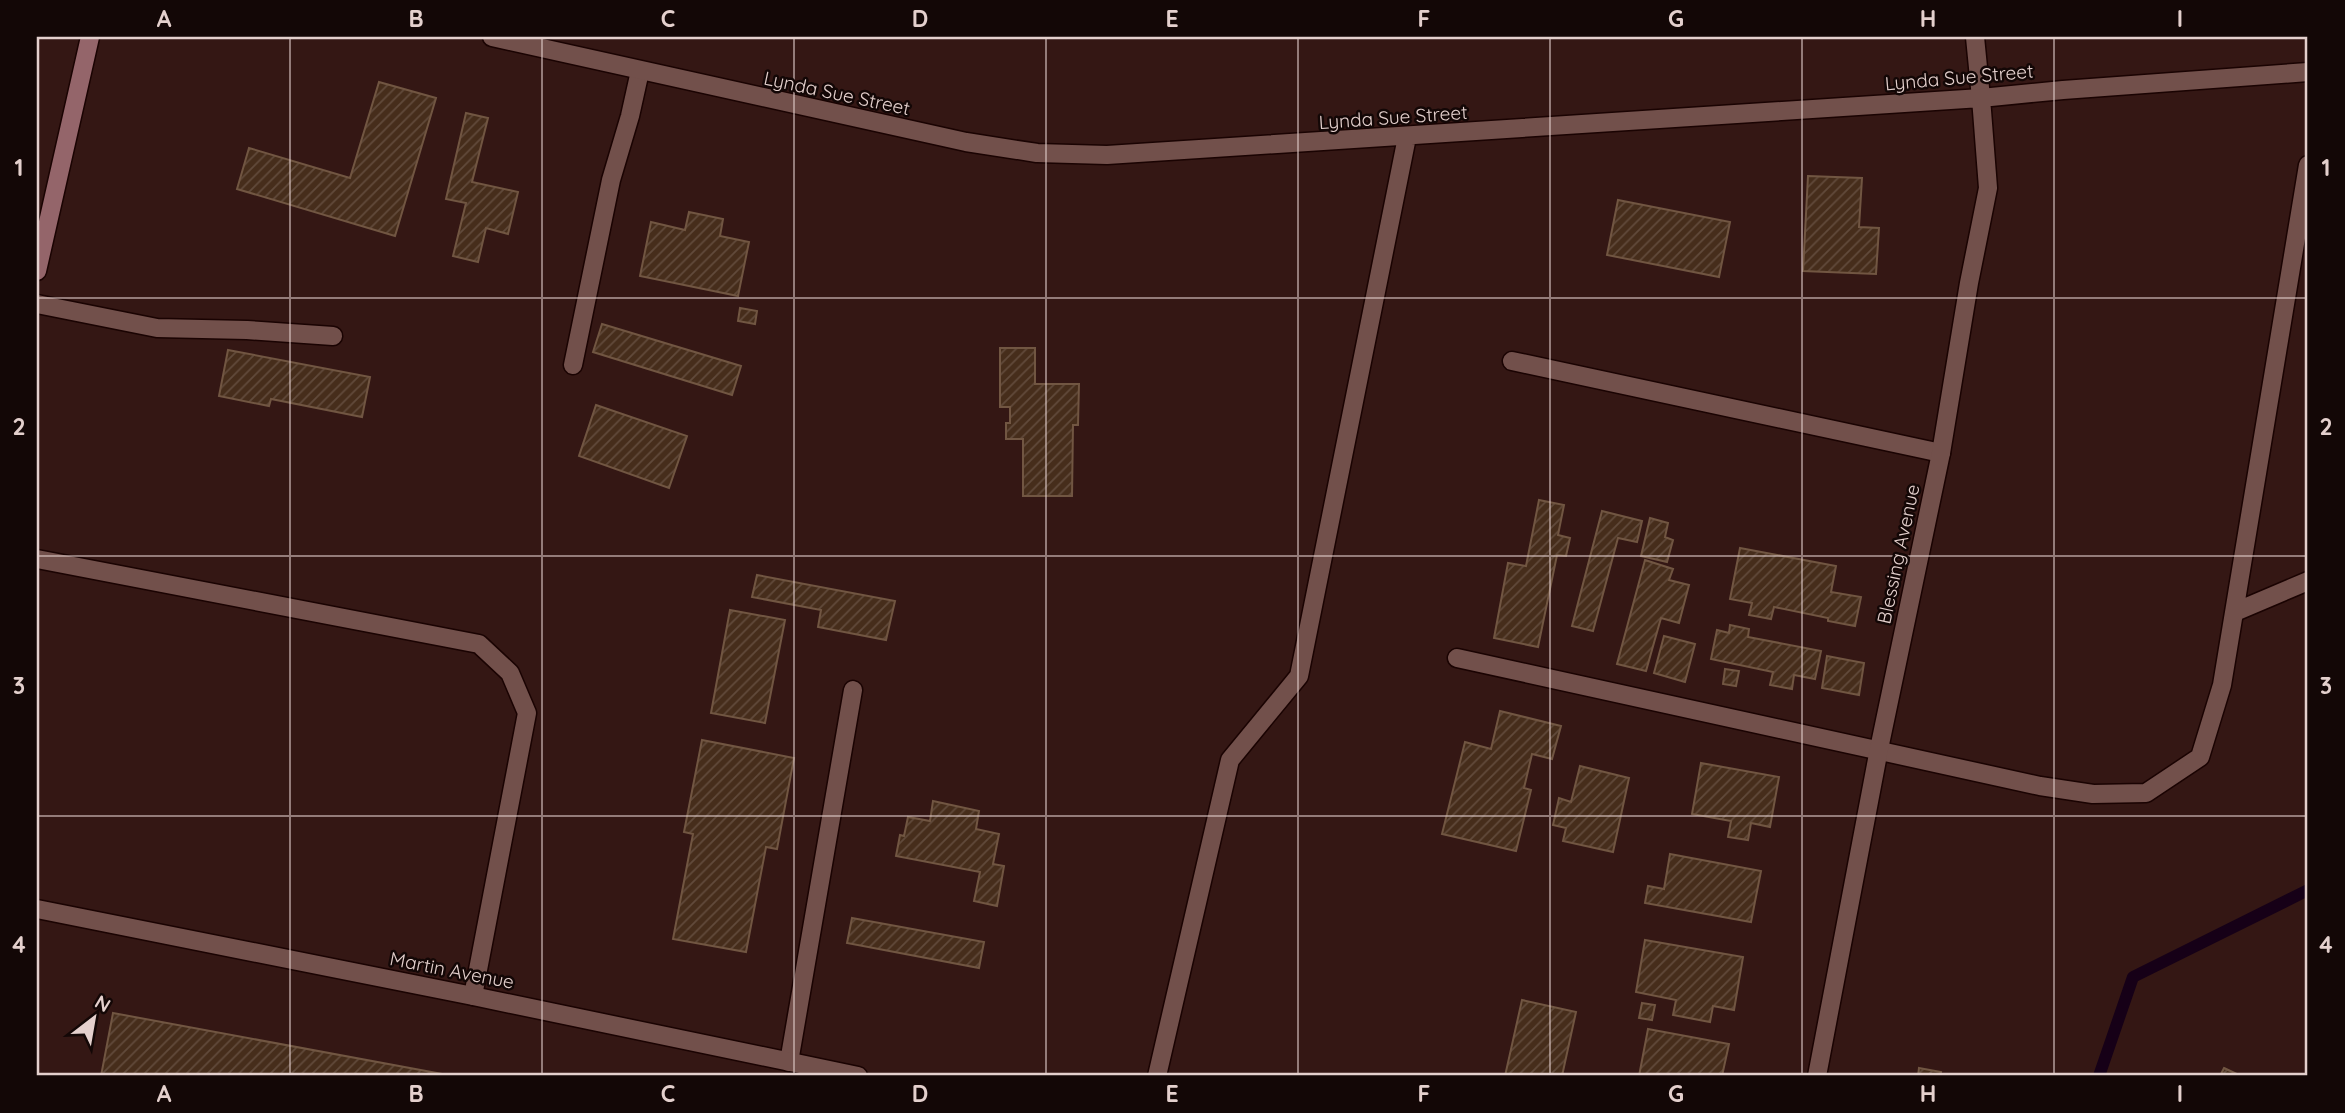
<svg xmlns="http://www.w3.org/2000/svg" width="2345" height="1113" viewBox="0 0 2345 1113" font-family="Quicksand,sans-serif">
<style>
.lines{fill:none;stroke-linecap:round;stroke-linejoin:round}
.stream{stroke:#160017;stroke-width:12}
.building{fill:url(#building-hatch);stroke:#715642;stroke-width:2}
.lane-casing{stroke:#1a0302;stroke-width:21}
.street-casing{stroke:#1a0302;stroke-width:21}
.secondary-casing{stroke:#1a0302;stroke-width:21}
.lane{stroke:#72504b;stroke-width:18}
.street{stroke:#72504b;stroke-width:18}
.secondary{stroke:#94656a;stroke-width:18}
.grid{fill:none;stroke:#e4d0cd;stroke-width:2;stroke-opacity:0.55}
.labels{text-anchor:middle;stroke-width:5;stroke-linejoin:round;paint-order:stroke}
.street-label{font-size:19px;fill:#e4d0cd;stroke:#130706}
.neatline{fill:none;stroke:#e4d0cd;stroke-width:2.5}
.grid-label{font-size:23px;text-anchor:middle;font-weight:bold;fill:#e4d0cd}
</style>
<defs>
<pattern id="building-hatch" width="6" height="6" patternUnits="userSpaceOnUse" patternTransform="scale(1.75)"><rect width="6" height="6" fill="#462d1b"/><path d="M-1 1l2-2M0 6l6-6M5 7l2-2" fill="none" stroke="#614a3b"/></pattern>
</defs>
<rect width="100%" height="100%" fill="#341714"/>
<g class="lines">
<path class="stream" d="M2099,1076L2133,977L2308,890"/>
</g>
<path class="building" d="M379,82L436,98L395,236L237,189L249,148L350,178Z
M466,113L488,118L472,182L518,192L508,234L486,228L478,262L453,256L466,203L446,199Z
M1808,176L1862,178L1859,227L1879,228L1876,274L1803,271Z
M1618,200L1730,222L1719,277L1607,255Z
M689,212L723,219L720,236L749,242L738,296L640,276L651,222L685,230Z
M740,308L757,311L755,324L738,321Z
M602,324L741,366L732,395L593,352Z
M1000,348H1035V384H1079L1078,425H1073L1072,496H1023V439H1006V423H1010V407H1000Z
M228,350L370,377L362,417L271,399L269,406L219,396Z
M596,405L687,436L669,488L579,456Z
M1539,500L1564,505L1558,535L1570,538L1566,556L1557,555L1538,647L1494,638L1508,563L1526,566Z
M1602,511L1642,521L1637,542L1618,538L1593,631L1572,626Z
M1650,518L1668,523L1665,537L1673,540L1667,562L1641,556Z
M1740,548L1836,566L1831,592L1861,597L1855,626L1828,621V618L1774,607L1771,619L1749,615L1752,603L1730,599Z
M1645,560L1673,569L1669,580L1689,585L1679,623L1661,618L1646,671L1617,664Z
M757,575L895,601L886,640L818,627L821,610L752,597Z
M730,610L785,620L765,723L711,713Z
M1730,625L1749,629L1748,637L1821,651L1815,679L1794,675L1792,689L1770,685L1773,672L1711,659L1717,630L1729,633Z
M1664,636L1695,644L1685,682L1654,673Z
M1827,656L1864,663L1859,695L1822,688Z
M1725,669L1739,671L1736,686L1723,684Z
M1500,711L1561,726L1552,759L1532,754L1524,788L1531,790L1516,851L1442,834L1465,742L1491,749Z
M702,740L794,758L777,849L766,847L746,952L673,939L693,834L684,832Z
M1701,763L1779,777L1770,827L1751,823L1748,840L1728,837L1731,821L1692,814Z
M1580,766L1629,778L1613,852L1563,841L1566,828L1553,825L1559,798L1571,802Z
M933,801L979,811L976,829L999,834L993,864L1004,866L997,906L974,901L980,872L896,856L900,835L904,836L908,817L930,821Z
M1670,854L1761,871L1751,922L1645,903L1648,886L1664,889Z
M852,918L984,942L979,968L847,943Z
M1645,940L1743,957L1734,1010L1713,1006L1710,1022L1673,1015L1676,1000L1636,992Z
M1522,1000L1576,1012L1562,1076H1505Z
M1642,1003L1655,1005L1652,1020L1639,1018Z
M113,1013L453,1076H101Z
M1648,1029L1729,1044L1722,1076H1639Z
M1919,1068L1941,1072L1940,1076H1918Z
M2224,1068L2241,1076H2220Z"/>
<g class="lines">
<g class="lane-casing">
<path id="lane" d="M1975,37L1981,98
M37,304L157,328L247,330L333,336
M1512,361L1941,453
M573,365L611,180L630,116L640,71
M37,559L479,644L510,673L527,713L473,996
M2235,612L2308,581
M1457,658L2040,786L2093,794L2146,793L2200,757L2222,685L2308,165
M789,1062L853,690"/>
</g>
<g class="street-casing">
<path id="street" d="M492,37L966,142L1037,153L1107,155L1981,98L2063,90L2308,72
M37,909L473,996L858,1076
M1157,1076L1230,760L1299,676L1407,137
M1817,1076L1879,749L1941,453L1969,283L1988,188L1981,98"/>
</g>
<g class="secondary-casing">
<path id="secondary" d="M37,271L90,37"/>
</g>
<use href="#lane" class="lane"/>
<use href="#street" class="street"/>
<use href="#secondary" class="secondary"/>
</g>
<path class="grid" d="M290,37V1076M542,37V1076M794,37V1076M1046,37V1076M1298,37V1076M1550,37V1076M1802,37V1076M2054,37V1076M37,298H2308M37,556H2308M37,816H2308"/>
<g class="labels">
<g class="street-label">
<text transform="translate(1959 77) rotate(-5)" y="7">Lynda Sue Street</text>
<text transform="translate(837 93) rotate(12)" y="7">Lynda Sue Street</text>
<text transform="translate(1393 117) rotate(-4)" y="7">Lynda Sue Street</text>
<text transform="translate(1898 554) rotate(-78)" y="7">Blessing Avenue</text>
<text transform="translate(452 970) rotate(11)" y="7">Martin Avenue</text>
</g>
</g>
<rect width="2345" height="1113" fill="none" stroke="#130706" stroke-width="77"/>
<g transform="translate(94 1018) rotate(31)" stroke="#130706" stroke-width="5" paint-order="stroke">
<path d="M0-5L12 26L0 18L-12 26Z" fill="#e4d0cd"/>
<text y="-10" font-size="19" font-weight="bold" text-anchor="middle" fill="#e4d0cd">N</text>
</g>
<rect x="38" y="38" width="2268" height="1036" class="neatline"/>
<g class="grid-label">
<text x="164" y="27">A</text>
<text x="416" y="27">B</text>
<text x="668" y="27">C</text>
<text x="920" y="27">D</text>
<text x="1172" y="27">E</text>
<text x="1424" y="27">F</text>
<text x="1676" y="27">G</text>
<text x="1928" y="27">H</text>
<text x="2180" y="27">I</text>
<text x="19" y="176">1</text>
<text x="2326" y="176">1</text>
<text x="19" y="435">2</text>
<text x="2326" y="435">2</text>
<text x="19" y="694">3</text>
<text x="2326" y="694">3</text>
<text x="19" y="953">4</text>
<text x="2326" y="953">4</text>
<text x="164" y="1102">A</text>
<text x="416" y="1102">B</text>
<text x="668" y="1102">C</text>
<text x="920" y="1102">D</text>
<text x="1172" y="1102">E</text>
<text x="1424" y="1102">F</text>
<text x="1676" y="1102">G</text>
<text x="1928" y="1102">H</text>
<text x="2180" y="1102">I</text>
</g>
</svg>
